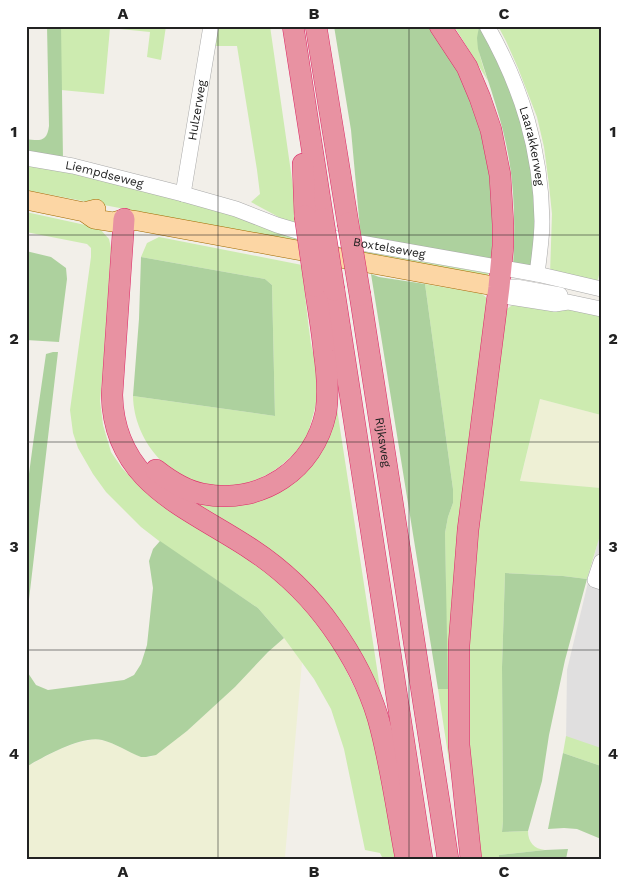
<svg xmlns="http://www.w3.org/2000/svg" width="627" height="885" viewBox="0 0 627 885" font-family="'Work Sans',sans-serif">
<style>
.residential{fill:#e0dfdf}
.farmland{fill:#eef0d5}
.grass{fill:#cdebb0}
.forest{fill:#add19e}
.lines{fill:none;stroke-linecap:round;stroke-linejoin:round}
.minor-casing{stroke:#a9a9a9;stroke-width:16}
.major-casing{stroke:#a06b00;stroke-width:20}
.highway-casing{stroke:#dc2a67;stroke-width:22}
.minor{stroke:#fff;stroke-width:15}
.major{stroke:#fcd6a4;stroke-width:19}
.highway{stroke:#e892a2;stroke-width:21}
.highway-bridge-casing{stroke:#dc2a67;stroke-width:22;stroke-linecap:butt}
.highway-bridge{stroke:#e892a2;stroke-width:21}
.grid{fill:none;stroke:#222;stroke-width:1;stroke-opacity:0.55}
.labels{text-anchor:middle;stroke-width:5;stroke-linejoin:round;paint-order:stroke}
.street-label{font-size:12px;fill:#222;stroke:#fff}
.neatline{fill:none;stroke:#222;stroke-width:2}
.grid-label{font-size:16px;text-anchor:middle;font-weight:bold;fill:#222}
</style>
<rect width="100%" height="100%" fill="#f2efe9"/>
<path class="residential" d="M601,528V756L566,743L567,670Z"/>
<path class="farmland" d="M540,399L601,415V488L520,482Z
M284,638L302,662L285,857L275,859H26V767L52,753L63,748L76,743L95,739L101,740L109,742L141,757H151L187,731L235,687L268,652Z"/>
<path class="grass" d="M61,26H166L161,60L147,57L150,32L110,28L104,94L61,90Z
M213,26H270L299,228L251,202L260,194L257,170L237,46H210Z
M454,26H479C476,49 481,60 488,81Z
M498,26H601V267L597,283L550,274L552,214L549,185L544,147L537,117L518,68L506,41Z
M26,162L491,272L486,276L363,255L26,190Z
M26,212L99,228L109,239L111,248L103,369L100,401L103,425L111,452L122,468L138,485L163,505L239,551L287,588L329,637L343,664L360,699L374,730L398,859H383L380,853L365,850L344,749L331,709L314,679L284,638L258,608L163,544L141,527L106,492L93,474L78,448L73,433L70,410L91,257V248L87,244L26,232Z
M159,237L302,265C305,291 307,318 311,344C313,354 317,364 318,374C320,392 315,409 310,426C309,429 309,434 307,437C302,447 288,460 279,467C261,480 237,489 215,487C169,482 134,441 133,396L275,416L272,285L265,279L141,257L147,243Z
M425,284L477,293L482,294L488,299L467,504L464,859L438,689H447L445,533L448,517L453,503V489Z
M524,302L601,314V415L540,399L520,481L601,488V532L587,579L563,576L505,573L502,667L503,821L502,832L528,831C528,842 534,849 545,850L499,855V859H470L465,621L505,311C510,305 516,304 524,302Z
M337,409L384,714L349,645L174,490L259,497Z
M566,736L601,748V766L563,753Z"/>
<path class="forest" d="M47,26H61L63,159L26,152V139C40,141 47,142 49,126Z
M334,26H431L470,89L490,161L494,262L361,240L351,130Z
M479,26H484L525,121L539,215L532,266H513C515,230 515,195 509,159C503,122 489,85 478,49L477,38Z
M26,251L51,257L66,268L67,279L59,342L26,340Z
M141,257L265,279L272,285L275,416L133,396L139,319Z
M371,274L379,277L425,284L453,489V503L448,517L445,533L448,689H438Z
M53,352H58L26,625V496L33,444L46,354Z
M160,541L258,608L284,638L268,652L235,687L187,731L156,755L146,757H141C128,752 115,743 102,740C82,735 43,757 26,767V670L36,685L48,690L124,680L134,675L141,664L147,645L153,588L149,561L153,549Z
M505,573L563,576L587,579L565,660L549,735L542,781L528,831L502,832L503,821L502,667Z
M563,753L601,766V839L577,829L564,828L548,829Z
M568,849L566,859H499V855L545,850Z"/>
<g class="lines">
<g class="minor-casing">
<g id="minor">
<path id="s1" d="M487,26C522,88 541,150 542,221C542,238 539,257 537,274"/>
<path id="s2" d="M26,158L73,166L183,194L236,209L277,225L304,233L537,274L601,289"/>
<path id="s3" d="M183,194L211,26"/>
<path d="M499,287L510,297L555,304L568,302L601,309"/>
<path d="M499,287H516L560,295"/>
<path d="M601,562L595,580L601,582"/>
</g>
</g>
<g class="major-casing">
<path id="major" d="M26,200L84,212L96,209
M84,212L94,219L113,222L124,219L138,221L499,287"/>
</g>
<g class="highway-casing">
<g id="highway">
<path d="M293,26L323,219"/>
<path d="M316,26L348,223"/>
<path d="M440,26L467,67L480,98L491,130L500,175L503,224V246L499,287L468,530L459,645V745L471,859"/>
<path d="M303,164L305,216"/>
<path d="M124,219L112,395C114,484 188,507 251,549C283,570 310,596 332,627C352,655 368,685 378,718C391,764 397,812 406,859"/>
<path d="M334,290L422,859"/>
<path id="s4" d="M360,295L448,859"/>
<path d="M156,470C170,481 185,491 203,494C261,505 314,470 326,412C329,391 327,371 324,351C322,329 318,308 315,286"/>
</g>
</g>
<use href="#minor" class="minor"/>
<use href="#major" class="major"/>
<use href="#highway" class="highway"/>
<g class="highway-bridge-casing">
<path id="highway-bridge" d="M305,216L315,286
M323,219L334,290
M348,223L360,295"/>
</g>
<use href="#highway-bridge" class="highway-bridge"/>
</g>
<path class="grid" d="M218,26V859M409,26V859M26,235H601M26,442H601M26,650H601"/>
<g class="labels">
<g class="street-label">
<text dy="4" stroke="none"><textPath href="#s3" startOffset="85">Hulzerweg</textPath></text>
<text dy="4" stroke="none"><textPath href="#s1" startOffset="129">Laarakkerweg</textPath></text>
<text dy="4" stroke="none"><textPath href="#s2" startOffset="80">Liempdseweg</textPath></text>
<text dy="4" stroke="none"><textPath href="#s2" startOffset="375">Boxtelseweg</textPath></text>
<text dy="4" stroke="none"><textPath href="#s4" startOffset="149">Rijksweg</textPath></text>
</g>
</g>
<rect width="627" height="885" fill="none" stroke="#ffffff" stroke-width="55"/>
<rect x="28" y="28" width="572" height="830" class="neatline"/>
<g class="grid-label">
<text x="123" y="19">A</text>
<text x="314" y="19">B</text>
<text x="504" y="19">C</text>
<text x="14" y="137">1</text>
<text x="613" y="137">1</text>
<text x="14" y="344">2</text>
<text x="613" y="344">2</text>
<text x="14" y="552">3</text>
<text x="613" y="552">3</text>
<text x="14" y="759">4</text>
<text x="613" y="759">4</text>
<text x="123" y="877">A</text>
<text x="314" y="877">B</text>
<text x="504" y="877">C</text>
</g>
</svg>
